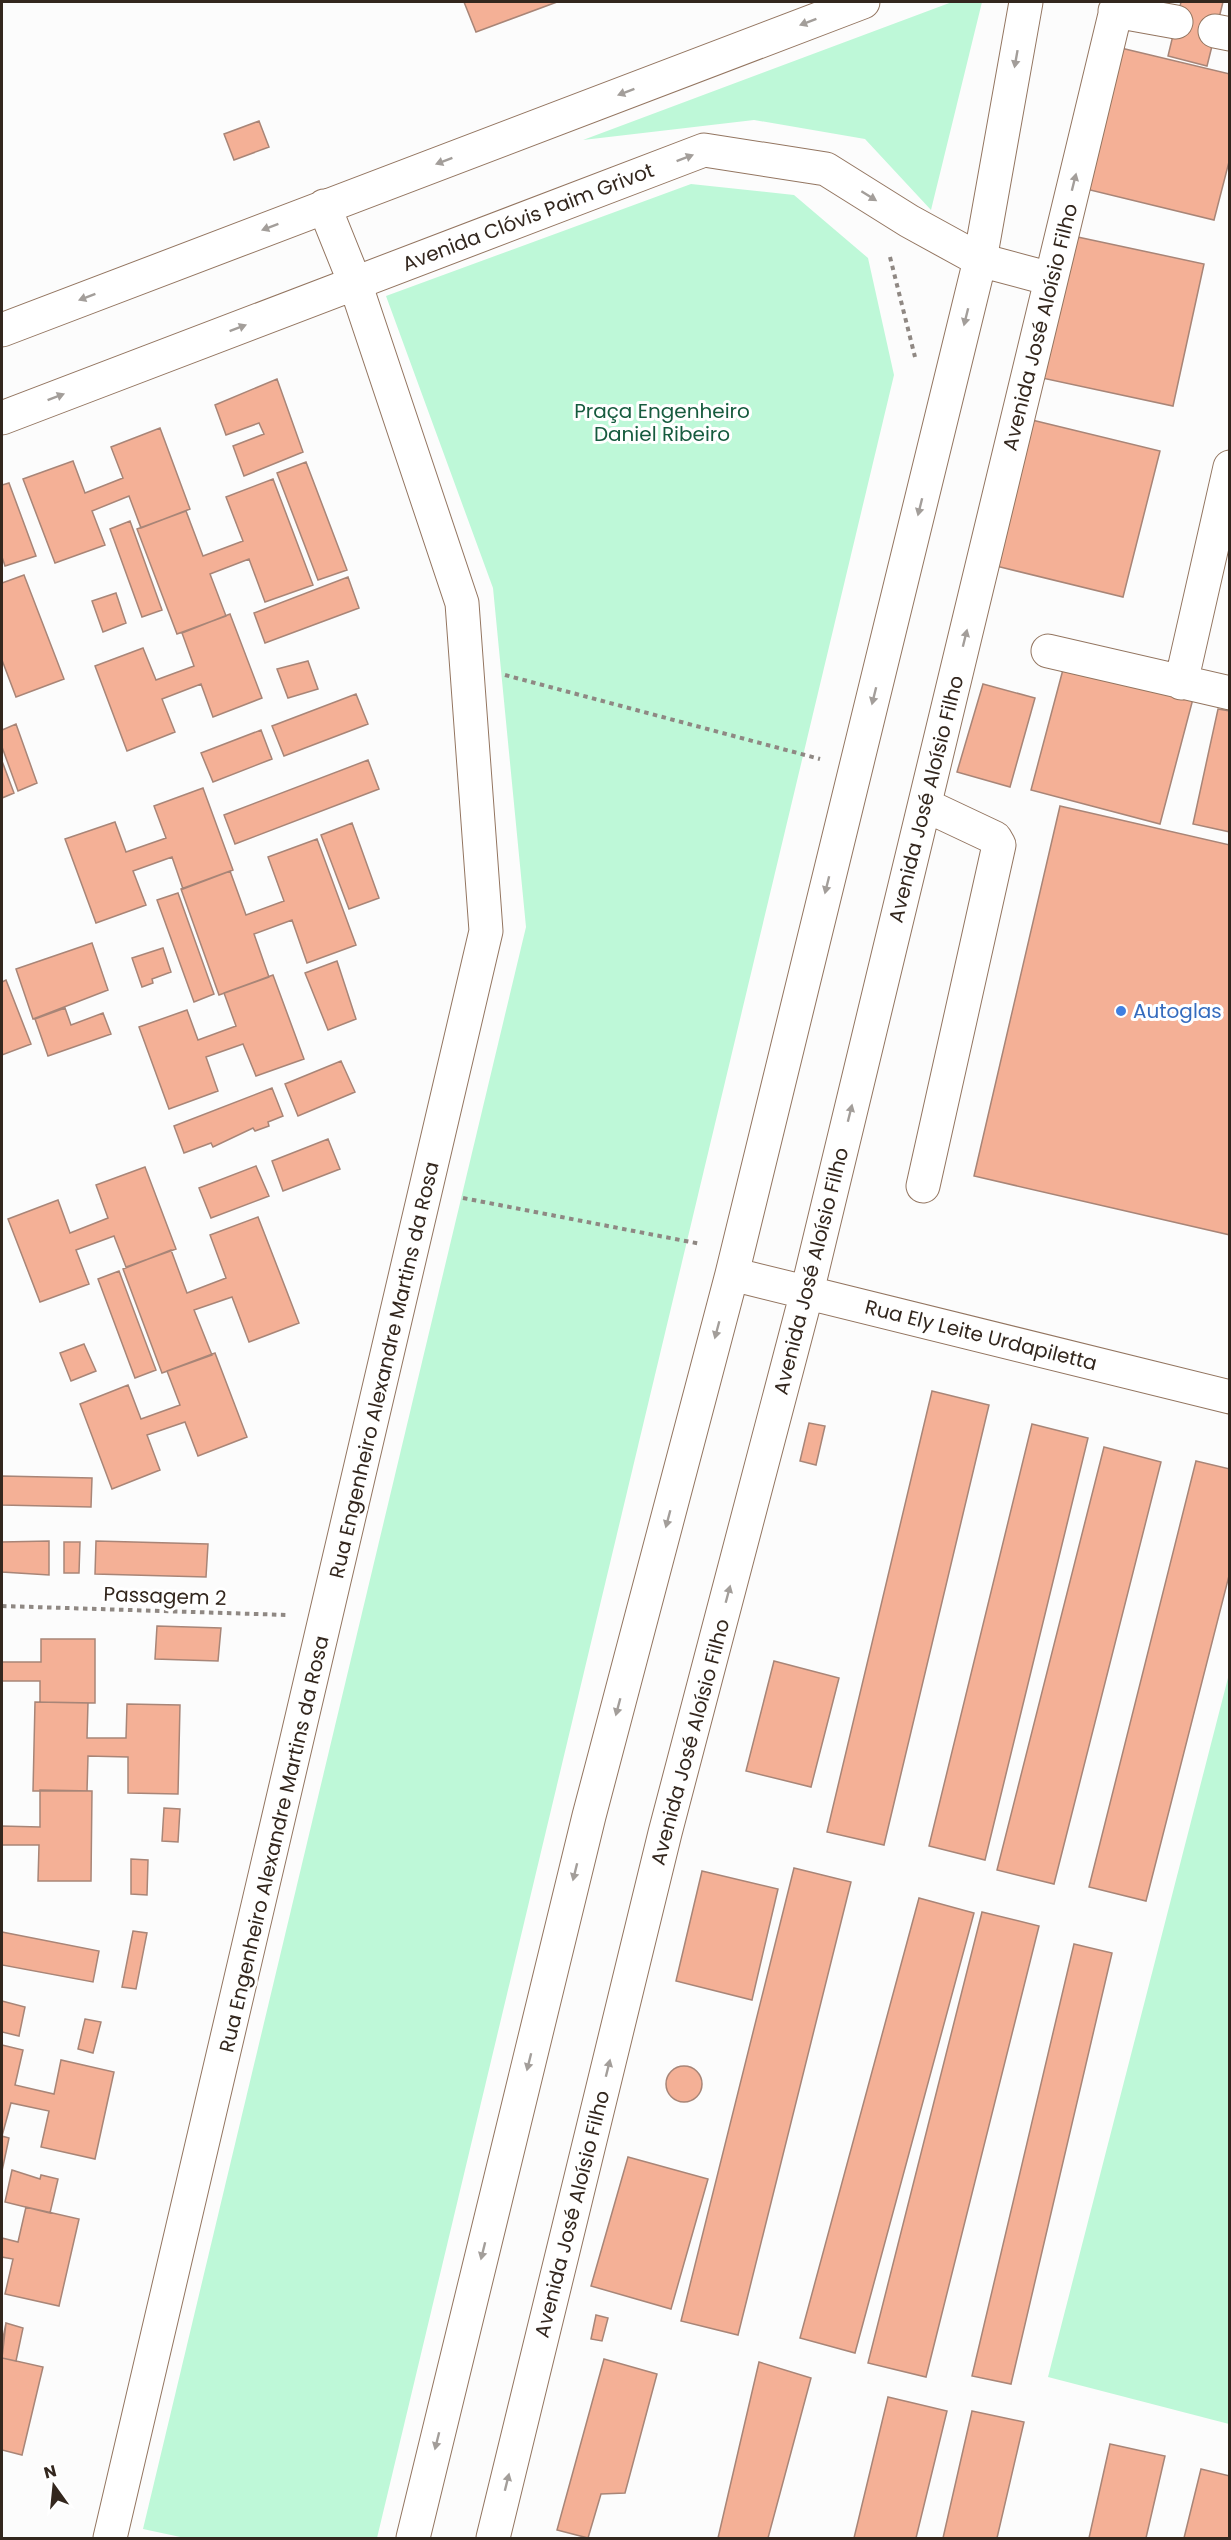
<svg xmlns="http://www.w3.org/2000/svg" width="1231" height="2540" viewBox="0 0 1231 2540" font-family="Poppins,sans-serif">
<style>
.green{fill:#bef8d8}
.building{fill:#f4b096;stroke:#a88577;stroke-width:1.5}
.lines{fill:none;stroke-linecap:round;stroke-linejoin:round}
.minor-casing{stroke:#937560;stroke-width:35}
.path{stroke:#8f8883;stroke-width:4;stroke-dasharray:4.5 4.5;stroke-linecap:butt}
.minor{stroke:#fff;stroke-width:33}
.oneway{fill:#a39e9a}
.shop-dot{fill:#3f7fe0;stroke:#fff;stroke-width:2}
.labels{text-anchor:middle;stroke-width:6;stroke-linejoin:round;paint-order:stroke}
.street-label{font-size:20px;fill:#33271e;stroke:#fff}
.park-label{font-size:20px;fill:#165b3e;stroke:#fff}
.shop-label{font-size:20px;fill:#366cbe;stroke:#fff;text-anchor:start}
</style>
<rect width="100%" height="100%" fill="#fcfcfc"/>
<path class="green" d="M952,2H982L931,210L865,139L754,120L583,140Z
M691,184L794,195L868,258L894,375L377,2538H185L143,2529L526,927L493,588L386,296Z
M1229,1674V2424L1048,2377Z"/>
<path class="building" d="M464,2H557L476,32Z
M1181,2H1223L1207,66L1168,56Z
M1121,48L1230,74V158L1214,220L1086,189Z
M259,121L269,147L234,160L224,134Z
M1073,236L1204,264L1173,406L1042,378Z
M277,379L303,452L244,476L233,446L264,434L259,423L226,435L215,405Z
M1032,420L1160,451L1123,597L996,566Z
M160,428L190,509L141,528L129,496L92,511L105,545L55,563L23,479L73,461L85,493L123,478L111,447Z
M306,462L347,570L318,580L277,473Z
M273,479L313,585L265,602L249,559L210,574L226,616L177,634L137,529L186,511L203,556L243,541L226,497Z
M9,483L36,556L5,566L2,557V485Z
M130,521L162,610L142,617L110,529Z
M24,575L64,679L16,697L2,660V583Z
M348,577L359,608L265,643L254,613Z
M116,593L126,623L103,632L92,601Z
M230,614L262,698L213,717L201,684L162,699L175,732L127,751L95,666L143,648L156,680L194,666L182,633Z
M308,661L318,689L288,698L277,669Z
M1065,662L1194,695L1160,824L1031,790Z
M983,684L1035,698L1010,787L957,772Z
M356,694L368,724L284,756L272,726Z
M1218,709L1230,711V832L1193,824Z
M16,724L37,783L18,791L2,747V730Z
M261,730L272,759L213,782L201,753Z
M368,760L379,789L235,844L224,815Z
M2,761L14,793L2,798Z
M203,788L233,870L183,889L172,857L133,871L146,905L96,923L65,839L115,822L126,852L166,838L154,806Z
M1060,806L1230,845V1235L974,1176Z
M352,823L379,898L349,909L321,835Z
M317,839L356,945L307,963L292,920L254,934L269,977L219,995L181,889L230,871L246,915L284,901L268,857Z
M178,893L214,994L194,1002L157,900Z
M92,943L108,990L33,1019L16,969Z
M163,948L171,972L152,979L153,983L142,987L132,958Z
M337,961L356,1019L328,1030L305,973Z
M273,975L304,1059L256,1076L243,1044L206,1057L218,1091L169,1109L139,1027L187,1010L198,1040L236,1026L224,993Z
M6,980L31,1044L2,1055V982Z
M65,1008L71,1025L103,1013L111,1034L48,1056L35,1019Z
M341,1061L355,1092L298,1116L285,1084Z
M272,1088L283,1116L268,1122L269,1126L255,1131L253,1128L213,1147L211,1143L184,1153L174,1126Z
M328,1139L340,1169L283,1191L272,1161Z
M256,1166L269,1196L211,1218L199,1188Z
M145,1167L176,1249L126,1267L114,1236L76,1250L89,1284L40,1302L8,1219L58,1200L70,1233L108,1218L96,1185Z
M258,1217L299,1323L249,1342L232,1297L194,1310L212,1355L162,1373L123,1269L171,1250L187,1293L226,1278L210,1235Z
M119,1271L156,1370L135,1378L98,1279Z
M84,1344L96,1371L71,1381L60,1353Z
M215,1353L247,1437L198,1456L185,1422L147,1435L160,1470L112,1489L80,1404L128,1385L141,1419L180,1405L167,1371Z
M932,1391L989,1405L884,1845L827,1832Z
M809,1423L825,1426L816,1465L800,1461Z
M1032,1424L1088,1438L985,1860L929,1846Z
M1104,1447L1161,1462L1054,1884L997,1870Z
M1196,1461L1230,1469V1572L1146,1901L1089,1887Z
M2,1476L92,1478L91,1507L2,1505Z
M49,1541V1575L2,1572V1542Z
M96,1541L208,1544L206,1577L95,1574Z
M64,1542H80L79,1573H64Z
M157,1626L221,1628L218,1661L155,1659Z
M2,1638V1662H41V1639H95V1703L40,1702V1681H2V1688Z
M774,1661L839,1678L811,1787L746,1771Z
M35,1702L88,1703L87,1738H126L127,1704L180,1705L178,1794L128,1793V1757L88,1756L87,1791H33Z
M40,1790L92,1791L91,1881H38L39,1845H2V1826L40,1827Z
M164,1808L180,1809L178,1842L162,1841Z
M131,1859L148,1860L147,1895L131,1894Z
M794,1868L851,1882L738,2335L681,2321Z
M702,1871L778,1889L752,2000L676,1981Z
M919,1898L974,1913L855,2353L800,2338Z
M982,1912L1039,1926L926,2377L868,2363Z
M133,1931L147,1933L136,1989L122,1987Z
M2,1932L99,1951L93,1982L2,1965Z
M1074,1944L1112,1953L1011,2384L972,2376Z
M2,2001L25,2007L19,2036L2,2032Z
M85,2019L101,2022L93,2053L78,2049Z
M2,2045L23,2050L15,2085L54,2094L61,2060L114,2072L95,2159L41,2147L49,2111L11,2103L2,2136Z
M666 2084a18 18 0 1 1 36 0a18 18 0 1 1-36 0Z
M2,2136L9,2138L2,2171Z
M628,2157L708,2179L671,2309L591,2286Z
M12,2170L40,2179L41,2175L58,2179L50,2213L5,2202Z
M26,2207L79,2219L59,2306L5,2294L13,2259L2,2257V2238L18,2242Z
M596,2315L608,2318L602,2341L591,2339Z
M6,2323L23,2328L16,2361L43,2367L22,2455L2,2450V2343Z
M6,2323L23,2328L16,2361L2,2358Z
M604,2359L657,2374L625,2493L601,2494L588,2538L557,2530Z
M759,2362L811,2378L768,2538H718Z
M888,2397L947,2411L916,2538H854Z
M972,2411L1024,2422L997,2538H943Z
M1110,2444L1165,2456L1146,2538H1089Z
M1201,2469L1230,2476V2538H1184Z"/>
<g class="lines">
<g class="minor-casing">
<path id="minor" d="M1115,11L1176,22
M1215,31L1230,34
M2,330L863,2
M2,418L704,150L826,169L909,221L980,260L1051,279
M1048,651L1230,693
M1181,683L1230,467
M923,1186L999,845L995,838L925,805
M732,1274L1230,1397
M110,2538L486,931L462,603L355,283L324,206
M413,2538L589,1816L732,1274L980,260L1026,2
M493,2538L665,1833L807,1292L1118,2"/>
</g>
<path class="path" d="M890,257L915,357
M505,675L820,759
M463,1198L701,1244
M2,1606L288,1615"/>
<use href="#minor" class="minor"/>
</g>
<defs><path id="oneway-solid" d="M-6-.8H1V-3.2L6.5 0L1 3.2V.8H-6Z" transform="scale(1.5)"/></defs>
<g class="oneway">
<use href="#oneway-solid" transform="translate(808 22) rotate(159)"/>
<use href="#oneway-solid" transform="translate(1016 59) rotate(100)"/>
<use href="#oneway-solid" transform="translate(626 92) rotate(159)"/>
<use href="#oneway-solid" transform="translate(685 158) rotate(-21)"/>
<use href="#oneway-solid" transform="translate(444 161) rotate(159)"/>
<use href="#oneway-solid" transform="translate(1074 182) rotate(-76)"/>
<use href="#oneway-solid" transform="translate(869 196) rotate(32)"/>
<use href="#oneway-solid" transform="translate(270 227) rotate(159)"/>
<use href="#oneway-solid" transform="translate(87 297) rotate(159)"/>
<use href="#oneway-solid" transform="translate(966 317) rotate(104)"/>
<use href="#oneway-solid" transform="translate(238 328) rotate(-21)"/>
<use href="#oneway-solid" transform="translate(56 397) rotate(-21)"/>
<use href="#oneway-solid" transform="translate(920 507) rotate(104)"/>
<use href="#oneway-solid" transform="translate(965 638) rotate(-76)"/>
<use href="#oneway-solid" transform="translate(874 696) rotate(104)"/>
<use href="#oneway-solid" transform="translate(827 885) rotate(104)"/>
<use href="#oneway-solid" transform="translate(850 1113) rotate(-76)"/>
<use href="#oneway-solid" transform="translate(717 1330) rotate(105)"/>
<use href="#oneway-solid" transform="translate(668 1519) rotate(105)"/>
<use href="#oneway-solid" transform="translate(728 1594) rotate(-75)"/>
<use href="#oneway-solid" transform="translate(618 1707) rotate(105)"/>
<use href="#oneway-solid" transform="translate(575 1872) rotate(104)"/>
<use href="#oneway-solid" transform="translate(529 2062) rotate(104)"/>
<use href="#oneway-solid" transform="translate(608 2068) rotate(-76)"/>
<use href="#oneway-solid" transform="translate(483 2251) rotate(104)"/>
<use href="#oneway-solid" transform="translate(437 2441) rotate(104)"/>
<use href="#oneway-solid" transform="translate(507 2482) rotate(-76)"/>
</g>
<circle class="shop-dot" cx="1121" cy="1011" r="6"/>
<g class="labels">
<g class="street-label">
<text transform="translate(528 217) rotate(-21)" y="7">Avenida Clóvis Paim Grivot</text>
<text transform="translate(1040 327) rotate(-76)" y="7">Avenida José Aloísio Filho</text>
<text transform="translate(926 799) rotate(-76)" y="7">Avenida José Aloísio Filho</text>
<text transform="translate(811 1271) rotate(-76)" y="7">Avenida José Aloísio Filho</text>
<text transform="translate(981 1335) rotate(14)" y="7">Rua Ely Leite Urdapiletta</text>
<text transform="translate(384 1370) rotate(-77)" y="7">Rua Engenheiro Alexandre Martins da Rosa</text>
<text transform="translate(165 1596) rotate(2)" y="7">Passagem 2</text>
<text transform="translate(690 1742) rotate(-75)" y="7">Avenida José Aloísio Filho</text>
<text transform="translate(274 1844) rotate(-77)" y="7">Rua Engenheiro Alexandre Martins da Rosa</text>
<text transform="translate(572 2214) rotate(-76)" y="7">Avenida José Aloísio Filho</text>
</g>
<g class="park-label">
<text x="662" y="418">Praça Engenheiro<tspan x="662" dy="23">Daniel Ribeiro</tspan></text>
</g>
<g class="shop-label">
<text x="1133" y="1018">Autoglas</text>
</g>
</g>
<rect width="1231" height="2540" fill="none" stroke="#33271e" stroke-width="6"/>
<g transform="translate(54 2486) rotate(345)" stroke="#ffffff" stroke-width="4.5" paint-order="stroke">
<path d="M0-4.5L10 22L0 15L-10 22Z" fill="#33271e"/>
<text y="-9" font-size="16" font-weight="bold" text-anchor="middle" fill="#33271e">N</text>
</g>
</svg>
